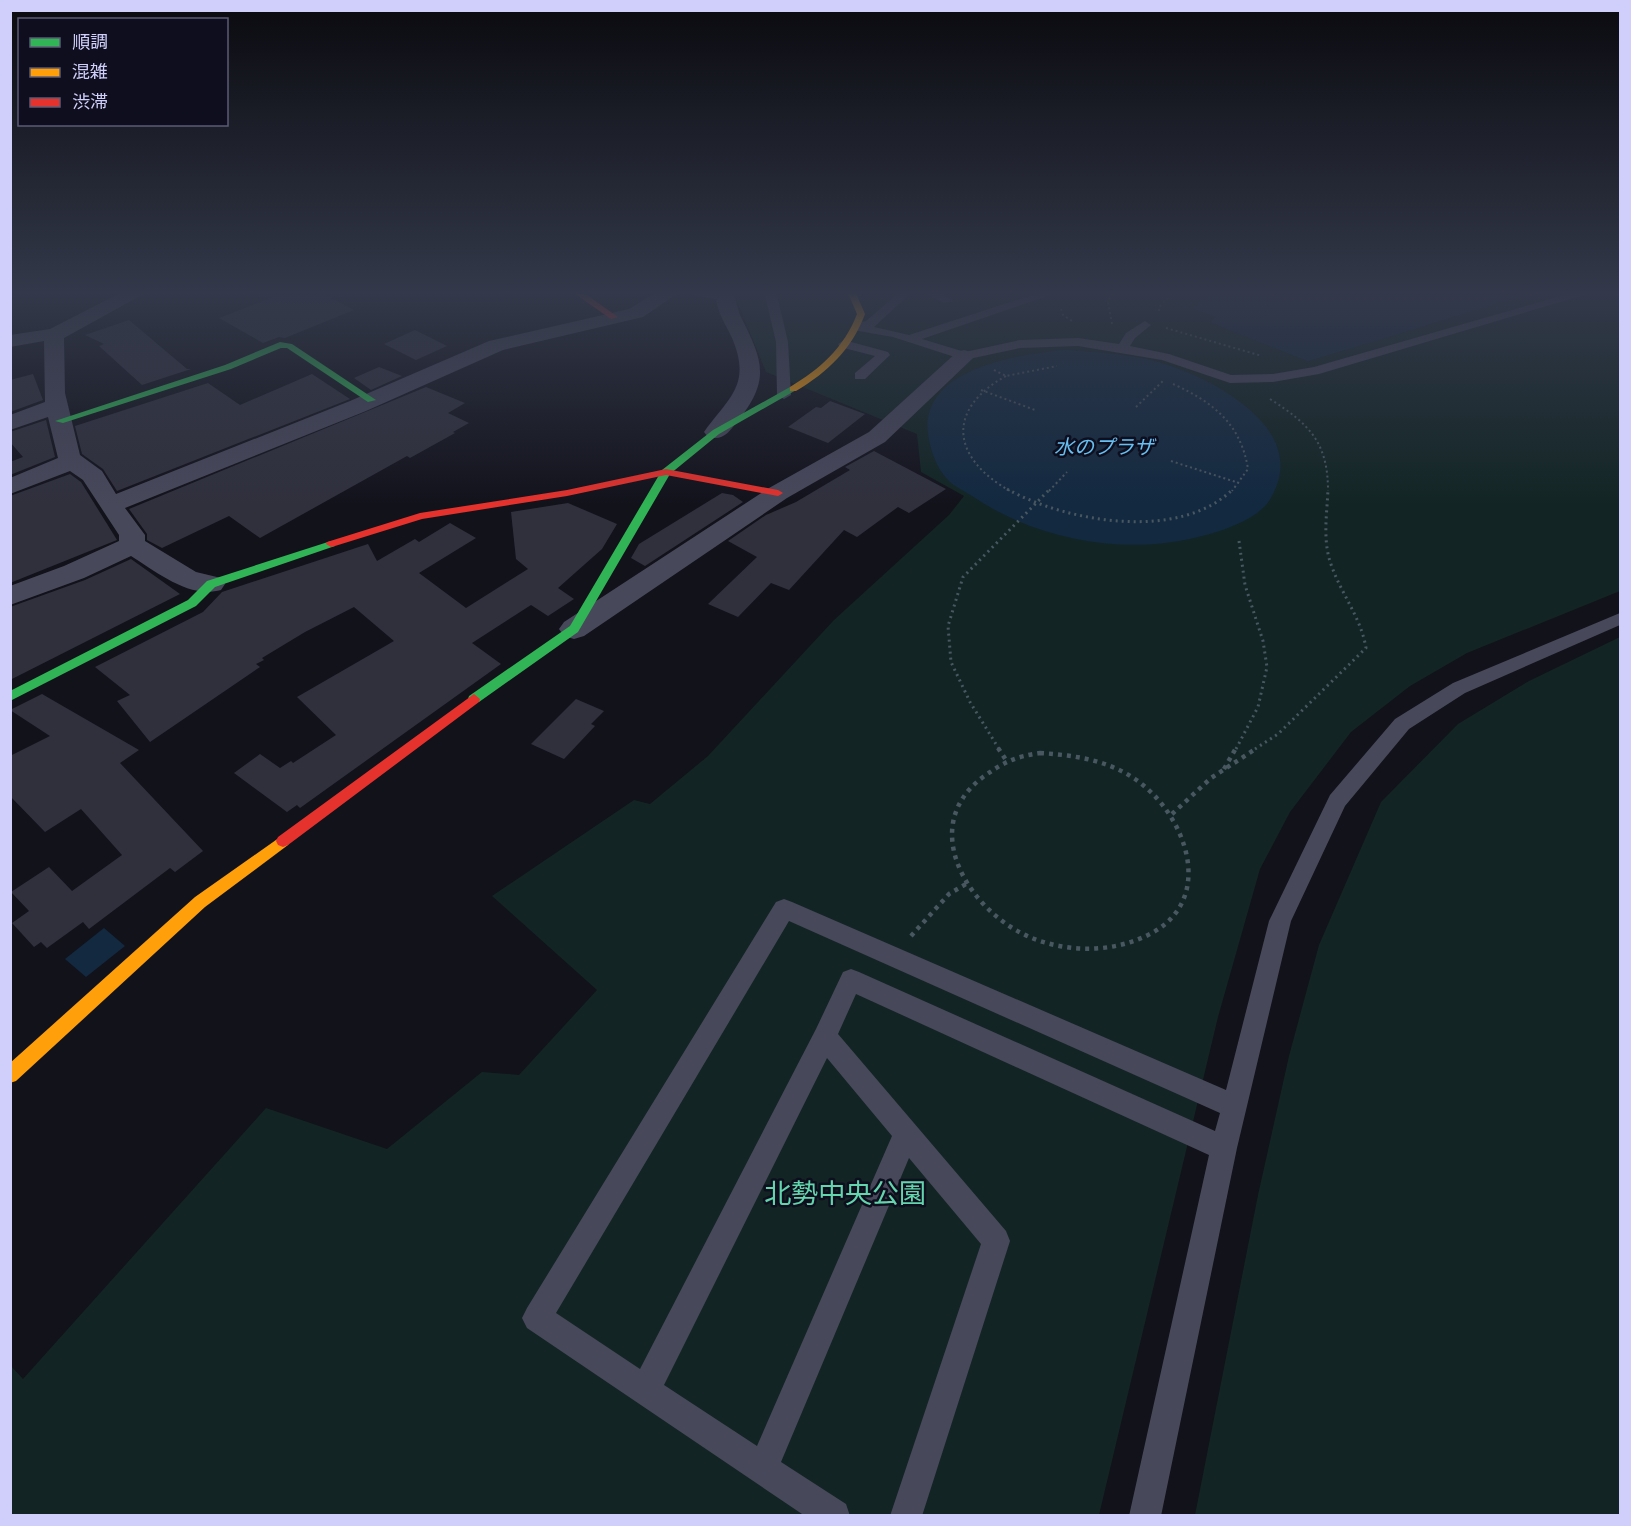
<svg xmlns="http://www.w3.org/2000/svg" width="1631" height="1526" viewBox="0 0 1631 1526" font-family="Cabin,'Noto Sans JP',sans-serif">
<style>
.green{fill:#122524}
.water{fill:#122940}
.building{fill:#30303d}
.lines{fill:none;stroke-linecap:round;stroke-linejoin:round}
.path-far2{stroke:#495761;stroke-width:2;stroke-dasharray:2 3;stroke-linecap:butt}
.path-far1{stroke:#495761;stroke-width:3;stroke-dasharray:2 4;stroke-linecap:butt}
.path{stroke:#495761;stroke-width:4.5;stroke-dasharray:4 5;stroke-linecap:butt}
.lane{fill:#48485b;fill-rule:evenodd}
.street{fill:#48485b;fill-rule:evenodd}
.fast{fill:#30b455;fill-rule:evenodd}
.slow{fill:#ff9f0a;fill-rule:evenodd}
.jam{fill:#e5322d;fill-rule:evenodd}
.labels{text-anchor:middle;stroke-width:5;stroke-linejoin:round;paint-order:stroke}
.far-water-label{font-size:20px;font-style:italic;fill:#65c0f3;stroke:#0f0e1f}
.near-park-label{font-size:27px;fill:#62d5ac;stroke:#0f0e1f}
</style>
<rect width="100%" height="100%" fill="#12121b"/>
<path class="green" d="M733,291H1620V591L1467,653L1410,686L1351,732L1290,812L1260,869L1218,1017L1099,1515H11L10,1365L23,1379L266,1108L387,1149L482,1072L519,1075L597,990L492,896L634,800L650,804L708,756L834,620L949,515L964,496L921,472L917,434L766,372Z
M1620,637V1515H1195L1258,1195L1289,1056L1319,945L1381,802L1458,724L1529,681Z"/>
<path class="water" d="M1217,291H1538L1308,361L1210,322L1216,317L1191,308Z
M1064,350C1100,353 1137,354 1171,366C1224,385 1312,434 1269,501C1257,519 1225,530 1206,535C1129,557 1038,541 972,496C965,491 955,487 949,481C936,468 930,450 928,433C921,368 1018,355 1064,350Z
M104,928L125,946L86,977L65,959Z"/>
<path class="building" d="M289,291H318L354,310L285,338L279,337L263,343L219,318Z
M129,320L187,369H191L142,385L99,346L104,344L85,335Z
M415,330L447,346L416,360L384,344Z
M379,367L402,376L371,390L354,378Z
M33,374L43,400L10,412V380Z
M312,374L350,399L117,491L103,469L82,454L75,426L208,383L240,405Z
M426,387L465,403L448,413L469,423L453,432L455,433L410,458L407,456L260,538L229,516L162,548L147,540V534L129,509Z
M830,401L865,414L828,443L788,427L816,407L821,408Z
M46,420L55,457L10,475V462L23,457L10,442V432Z
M874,451L946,489L909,513L898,507L857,537L844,530L789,590L771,583L738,617L708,604L757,557L728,541L766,515L796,502L850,470L845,467Z
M70,474L81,482L117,540L10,583V496Z
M722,493L733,495L743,502L645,566L631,558L639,544Z
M568,503L617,524L602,549L558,588L574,599L548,616L531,605L472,643L501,664L300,808L297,805L287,812L234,773L260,754L280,768L291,761L293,763L336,735L297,697L394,641L354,607L305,632L262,658L264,660L256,664L260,667L150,742L117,701L130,695L95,667L203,612L222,592L368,544L377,561L415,539L419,542L450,523L476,538L419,573L466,608L528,569L516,559L511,512Z
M131,559L180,594L10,680V607L85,580Z
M42,694L139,750L120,763L203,851L175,872L170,868L89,929L83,922L47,948L41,942L34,947L12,923L29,911L11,892L49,867L72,891L122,855L81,809L45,832L10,796V756L50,736L10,710Z
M576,699L604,711L591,724L595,726L564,759L531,744Z"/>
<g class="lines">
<path class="path-far2" d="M1061,309L1063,315L1072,321
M1159,311V307L1175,291
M1112,324L1108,302L1113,291
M1166,328L1262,356
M994,370L1006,376L1057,366
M1006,376C945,410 952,458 1010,491
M1173,384C1213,402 1241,424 1248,469L1232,491
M981,390L1035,410
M1270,399C1309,424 1328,442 1328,491
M1136,407L1164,380
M1171,461L1239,483
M1049,491L1067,472"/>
<path class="path-far1" d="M1007,489C1066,522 1180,542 1233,489
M999,749L970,702L951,662L948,626L963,577L1050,489
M1236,749L1258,707L1267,667L1263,641L1245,585L1239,541
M1255,749L1278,734L1366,648C1361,618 1342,595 1332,567C1322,542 1327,515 1328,489"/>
<path class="path" d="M998,748L1006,760
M1040,753C1073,755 1107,760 1135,779C1185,813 1217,897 1152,933C1120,950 1082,953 1047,943C978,926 911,831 983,777C1004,762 1014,757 1040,753Z
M1224,769L1236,748
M1172,814L1211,778L1257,748
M911,936L949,894L966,884"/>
<path class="lane" d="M764,291H776L788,342L791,395L784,399L777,395L776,342Z
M901,291H913L874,327L909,335L1044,291H1062L922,339L965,352L1020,340L1078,338L1119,344L1126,333L1145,321L1151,325L1135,338L1130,346L1169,354L1231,375L1273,374L1314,367L1578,291H1597L1319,374L1273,382L1230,383L1162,360L1078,346L1020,348L964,360L893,337L853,330V324L866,321Z
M920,291H936L954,301L944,303Z
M844,340L888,352L890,355L865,379H855V373L875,356L840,347L838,344Z
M1620,613V625L1465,693L1409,729L1345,806L1291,921L1237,1148L1161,1516H1129L1209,1155L856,994L838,1034L1006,1231L1010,1241L922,1516H890L981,1244L909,1158L781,1462L846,1504L850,1516H805L527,1328L522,1318L527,1308L776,902L784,899L792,902L1226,1090L1269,921L1330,795L1395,719L1453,683ZM789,921L1220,1113L1215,1131L859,972L851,969L843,972L816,1029L640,1369L556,1313ZM827,1058L892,1136L757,1446L664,1385Z"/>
<path class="street" d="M124,291H149L64,338L65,393L80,455L102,471L116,494L350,401L489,341L629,309L658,291H681L643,317L503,350L366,411L125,508L145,535V541L196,572L221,578L225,584L221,590C189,599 157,572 131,556L84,578L10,605V586L64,566L119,541V535L83,480L70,471L10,494V478L58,458L48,417L10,430V415L45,402L44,341L10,347V335L50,329Z
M690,291H732C737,299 737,309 741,317C763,361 771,380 737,422C728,433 723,441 708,437L704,432C729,397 752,385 732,338C726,325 718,314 716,299L692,295Z
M964,350L971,352L975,356L971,360L885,442L787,498L584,636L574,639L564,636L559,629L564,622L769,488L869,432L957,352Z"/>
<path class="fast" d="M280,342L292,344L376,400L368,402L287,348H281L231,369L63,423L55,421L225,365Z
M790,387L798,389L719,434L670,474L578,632L479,702H469L468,699L469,696L570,626L662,470L713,430Z
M331,541L335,542V546L215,587L196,606L10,701V691L188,600L207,581Z"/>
<path class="slow" d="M847,291H855L865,314C852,349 828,372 796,391H790V387C820,369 844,348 857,314Z
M283,835L288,837L290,841L288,845L205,907L16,1081L10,1083V1063L195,897Z"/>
<path class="jam" d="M571,291H581L618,317L611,319Z
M666,469L778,490L783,493L778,496L666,475L567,496L422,519L335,546L331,547L326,544L327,542L420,513L567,490Z
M474,694L480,699L479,702L288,845L283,847L278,845L276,841L278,837Z"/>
</g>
<linearGradient id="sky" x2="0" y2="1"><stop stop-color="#0a0a0f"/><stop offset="0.58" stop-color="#33394a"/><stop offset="1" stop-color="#33394a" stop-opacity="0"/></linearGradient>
<rect width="1631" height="505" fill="url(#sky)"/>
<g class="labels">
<g class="far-water-label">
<text x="1104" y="454">水のプラザ</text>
</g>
<g class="near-park-label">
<text x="845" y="1203">北勢中央公園</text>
</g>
</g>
<rect width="1631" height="1526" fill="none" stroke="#d0cffb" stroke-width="24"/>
<rect x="18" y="18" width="210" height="108" fill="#0f0e1f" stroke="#5c5b77" stroke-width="1.5"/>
<rect x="30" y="38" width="30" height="9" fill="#30b455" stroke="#5c5b77" stroke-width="1.5"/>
<text x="72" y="48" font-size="18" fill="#d0cffb">順調</text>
<rect x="30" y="68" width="30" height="9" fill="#ff9f0a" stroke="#5c5b77" stroke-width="1.5"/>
<text x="72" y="78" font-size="18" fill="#d0cffb">混雑</text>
<rect x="30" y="98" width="30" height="9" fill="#e5322d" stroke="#5c5b77" stroke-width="1.5"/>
<text x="72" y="108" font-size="18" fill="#d0cffb">渋滞</text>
</svg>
